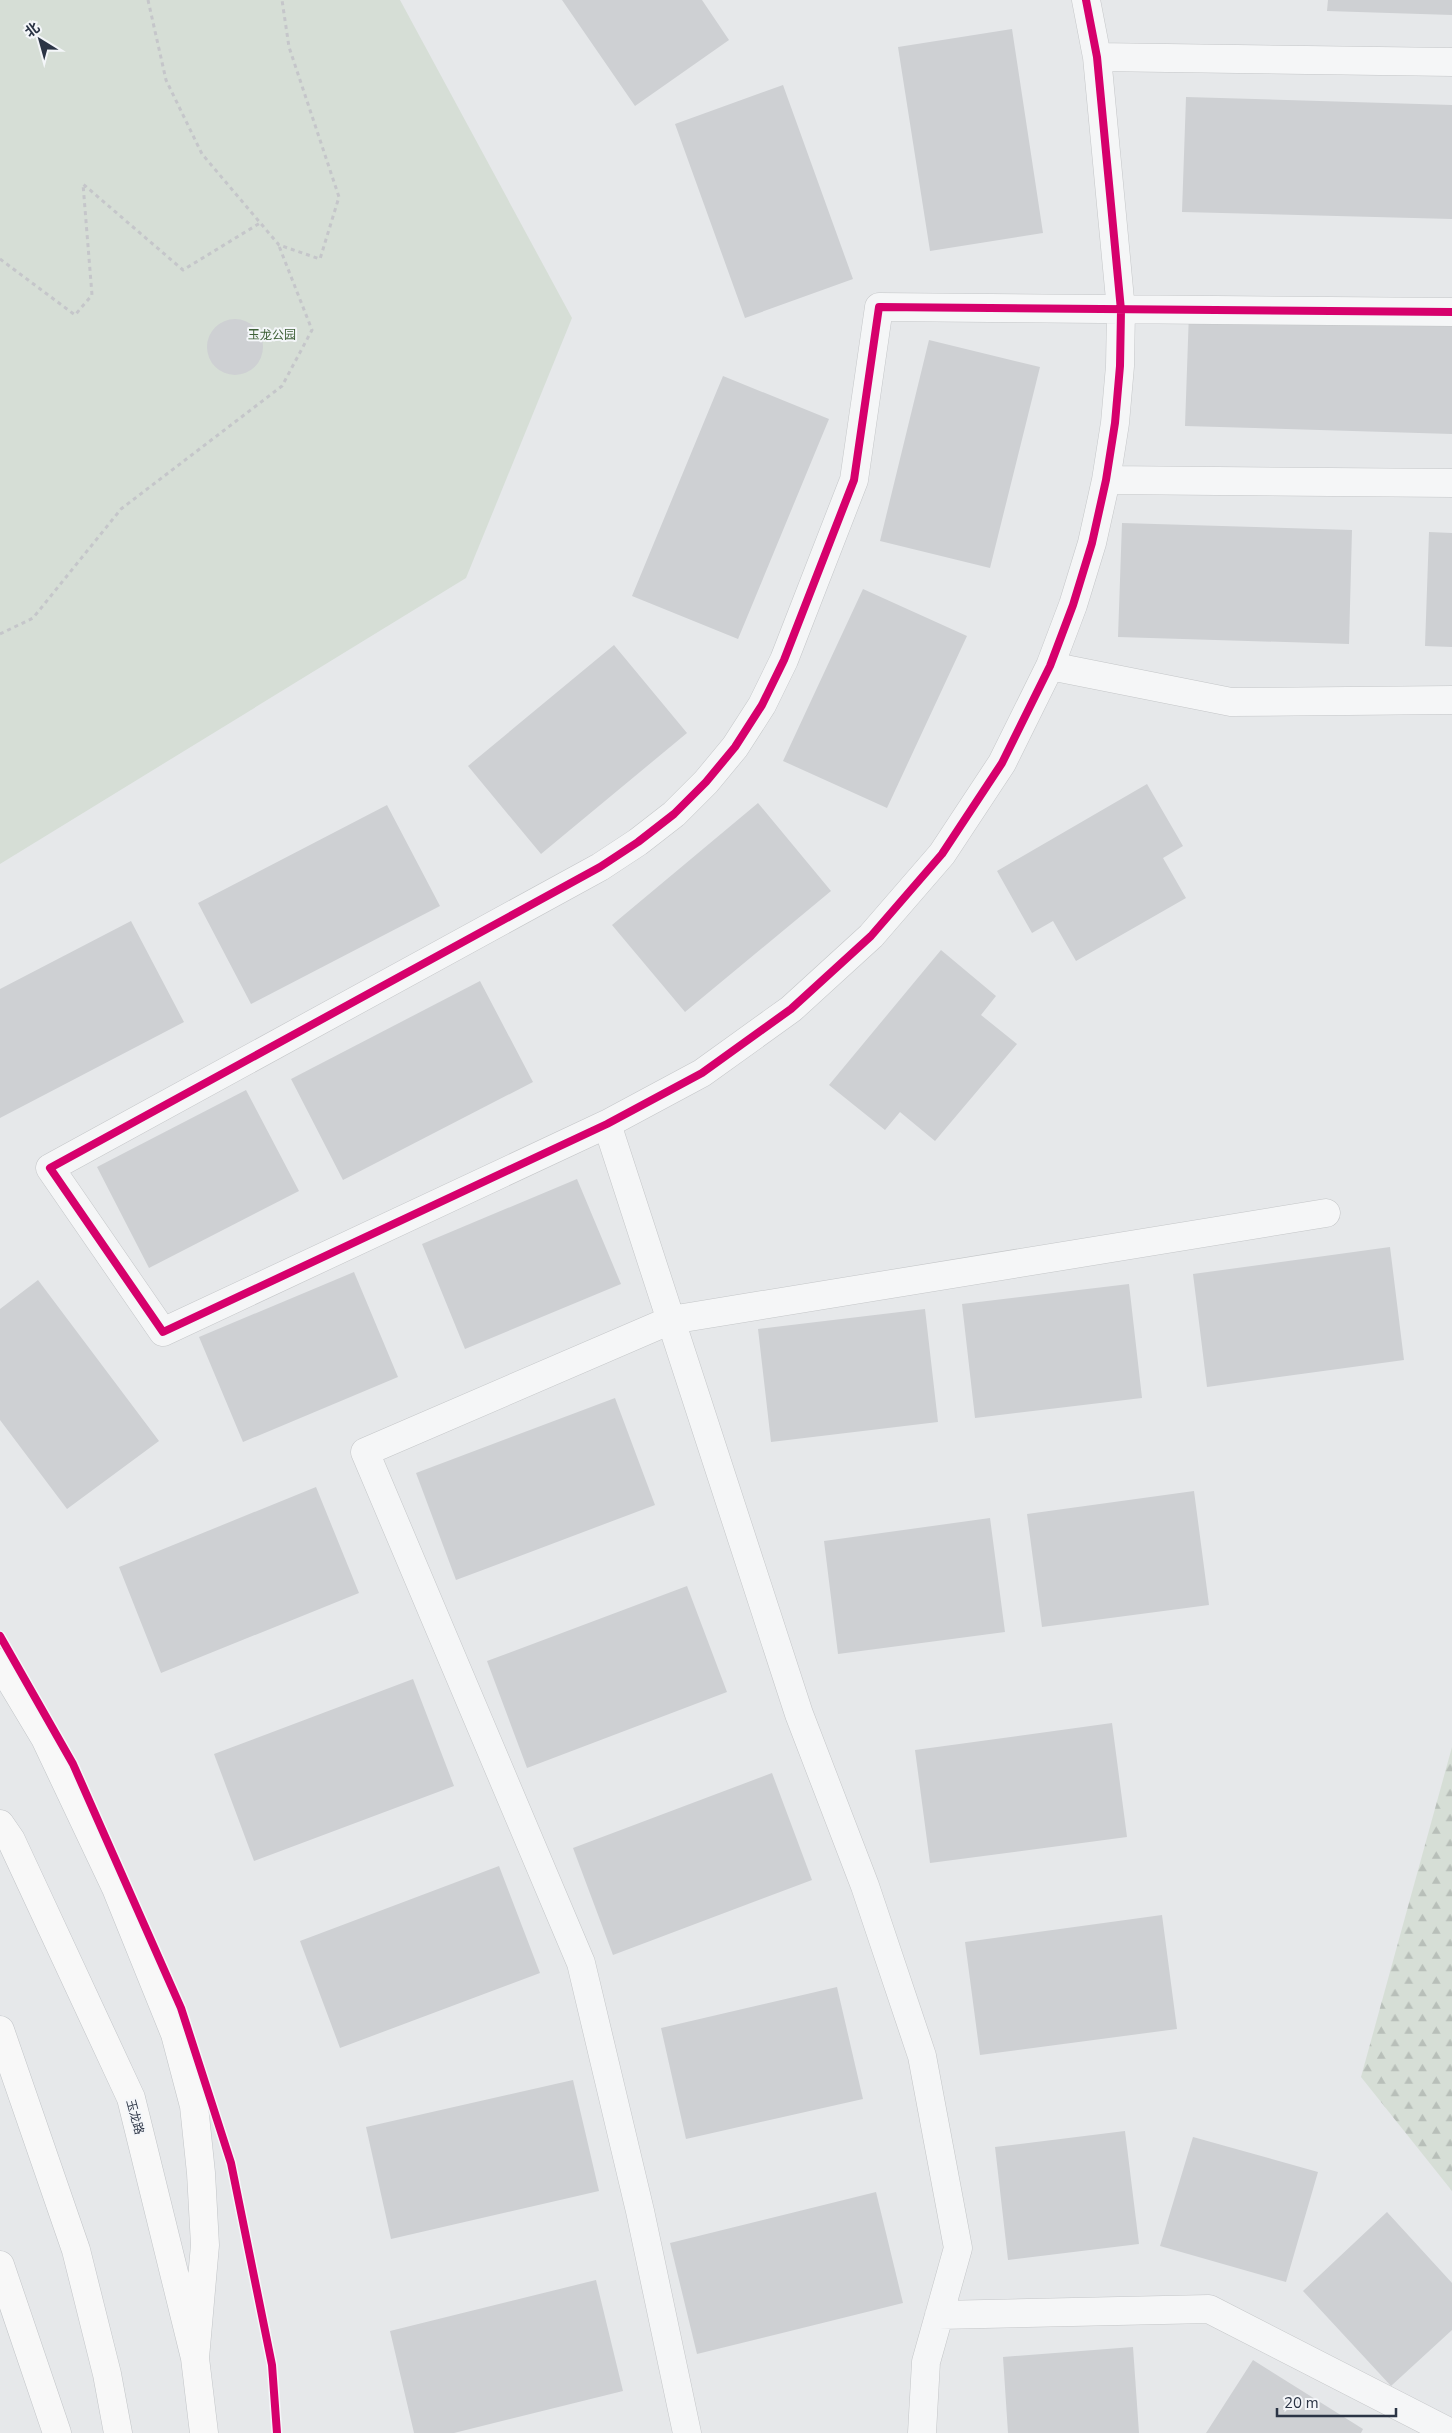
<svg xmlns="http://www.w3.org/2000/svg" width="1452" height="2433" viewBox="0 0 1452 2433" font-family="'Nunito Sans','Noto Sans SC',sans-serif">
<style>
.forest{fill:url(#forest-firs)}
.green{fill:#d6ded6}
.building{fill:#ced0d3}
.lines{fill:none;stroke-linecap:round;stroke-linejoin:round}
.minor-casing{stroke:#c4c6c8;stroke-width:29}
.primary-casing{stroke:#c2c5c8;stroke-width:29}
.path{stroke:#c5c6ca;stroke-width:3;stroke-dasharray:4 4;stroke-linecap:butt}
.minor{stroke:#f5f6f7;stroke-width:28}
.primary{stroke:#f8f8f8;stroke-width:28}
.cycleway-casing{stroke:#f4f6f9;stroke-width:11}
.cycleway{stroke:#d6006c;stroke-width:8}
.labels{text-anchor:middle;stroke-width:4;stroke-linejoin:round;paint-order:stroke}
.park-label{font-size:12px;fill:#3f6138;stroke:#f4f6f9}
.street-label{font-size:12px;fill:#2b3445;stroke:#f4f6f9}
</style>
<defs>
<pattern id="forest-firs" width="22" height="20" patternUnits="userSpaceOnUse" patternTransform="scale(1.25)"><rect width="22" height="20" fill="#d6ded6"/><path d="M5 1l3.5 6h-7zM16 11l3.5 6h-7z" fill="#b8bfb9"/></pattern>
</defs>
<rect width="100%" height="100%" fill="#e6e8ea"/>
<path class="forest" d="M1452,1747V2191L1361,2077Z"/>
<path class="green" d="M0,0H400L572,318L466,578L0,864Z"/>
<path class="building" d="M562,0H702L729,40L635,106Z
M1328,0H1452V15L1327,11Z
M1012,29L1043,233L930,251L898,47Z
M783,85L853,279L745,318L675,124Z
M1186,97L1452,105V219L1182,212Z
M1189,312L1452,320V434L1185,426Z
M207 347a28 28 0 1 1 56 0a28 28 0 1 1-56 0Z
M929,340L1040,367L990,568L880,541Z
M723,376L829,419L738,639L632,596Z
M1122,523L1352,530L1349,644L1118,637Z
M1429,532L1452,533V647L1425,646Z
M863,589L967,636L887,808L783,761Z
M614,645L687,733L541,854L468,766Z
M1147,784L1183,846L1163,858L1186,898L1076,961L1053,921L1032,933L997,871Z
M758,803L831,891L685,1012L612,925Z
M387,805L440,906L251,1004L198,903Z
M131,921L184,1022L0,1118V989Z
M941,950L996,996L981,1015L1017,1044L935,1141L900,1112L885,1130L829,1085Z
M480,981L533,1082L343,1180L291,1079Z
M246,1090L299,1191L149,1268L97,1167Z
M577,1179L621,1284L465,1349L422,1244Z
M1390,1247L1404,1360L1207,1387L1193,1274Z
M354,1272L398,1377L243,1442L199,1337Z
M38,1280L159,1441L67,1509L0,1420V1309Z
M1129,1284L1142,1398L975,1418L962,1304Z
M925,1309L938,1422L771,1442L758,1329Z
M615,1398L655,1505L456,1580L416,1473Z
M316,1487L359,1593L161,1673L119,1567Z
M1194,1491L1209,1605L1042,1627L1027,1514Z
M990,1518L1005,1632L838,1654L824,1541Z
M687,1586L727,1692L527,1768L487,1661Z
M413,1679L454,1786L254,1861L214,1754Z
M1112,1723L1127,1837L930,1863L915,1750Z
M772,1773L812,1880L613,1955L573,1848Z
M499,1866L540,1973L340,2048L300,1941Z
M1162,1915L1177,2029L980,2055L965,1942Z
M837,1987L863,2099L686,2139L661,2028Z
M573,2080L599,2191L391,2239L366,2127Z
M1125,2131L1139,2244L1008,2260L995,2147Z
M1193,2137L1318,2172L1286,2282L1160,2246Z
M876,2192L903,2303L697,2354L670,2243Z
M1387,2212L1452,2283V2330L1391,2386L1303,2291Z
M596,2280L623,2391L454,2433H414L390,2331Z
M1133,2347L1139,2433H1008L1003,2357Z
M1253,2360L1363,2429L1361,2433H1206Z"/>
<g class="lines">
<g class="minor-casing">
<path id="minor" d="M1086,0L1097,57L1121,310L1120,366L1115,423L1106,480L1092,543L1073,605L1050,666L1002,763L942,854L871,936L791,1009L702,1073L607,1124L163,1332L50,1168L600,867L638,842L674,814L706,782L735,747L762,705L784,660L854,480L879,307L1452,312
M1097,57L1452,62
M1106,480L1452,483
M1050,666L1231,702L1452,700
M607,1124L799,1714L865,1886L922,2056L958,2248L926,2362L922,2433
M939,2315L1209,2309L1451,2433
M687,2433L640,2211L581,1963L365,1452L671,1320L1326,1213"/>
</g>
<g class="primary-casing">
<path id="primary" d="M0,1663L45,1738L116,1888L175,2034L194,2106L201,2173L205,2245L195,2358
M0,1824L11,1840L131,2098L195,2358L204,2433
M0,2030L76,2250L107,2374L118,2433
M0,2265L57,2433"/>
</g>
<path class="path" d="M148,0L166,80L202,154L279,245L320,259L339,197L289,47L282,0
M0,259L75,315L92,295L83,184L183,270L260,223
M0,634L33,618L121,509L282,386L312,330L279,246"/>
<use href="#minor" class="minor"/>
<use href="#primary" class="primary"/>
<g class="cycleway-casing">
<path id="cycleway" d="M1086,0L1097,57L1121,310L1120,366L1115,423L1106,480L1092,543L1073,605L1050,666L1002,763L942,854L871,936L791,1009L702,1073L607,1124L163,1332L50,1168L600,867L638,842L674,814L706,782L735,747L762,705L784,660L854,480L879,307L1452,312
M0,1636L73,1764L181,2008L231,2163L272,2365L277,2433"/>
</g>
<use href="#cycleway" class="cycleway"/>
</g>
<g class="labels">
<g class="park-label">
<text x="272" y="339">玉龙公园</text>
</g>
<g class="street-label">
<text transform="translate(135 2117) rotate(75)" y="4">玉龙路</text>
</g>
</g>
<g transform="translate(40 40) rotate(323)" stroke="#f4f6f9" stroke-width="4" paint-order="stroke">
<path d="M0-4L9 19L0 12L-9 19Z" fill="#2b3445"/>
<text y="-8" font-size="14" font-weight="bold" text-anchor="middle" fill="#2b3445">北</text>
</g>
<path d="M1277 2408v8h119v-8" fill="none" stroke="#2b3445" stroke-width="2.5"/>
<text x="1284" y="2408" font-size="15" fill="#2b3445" stroke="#f4f6f9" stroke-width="4" paint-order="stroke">20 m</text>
</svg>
